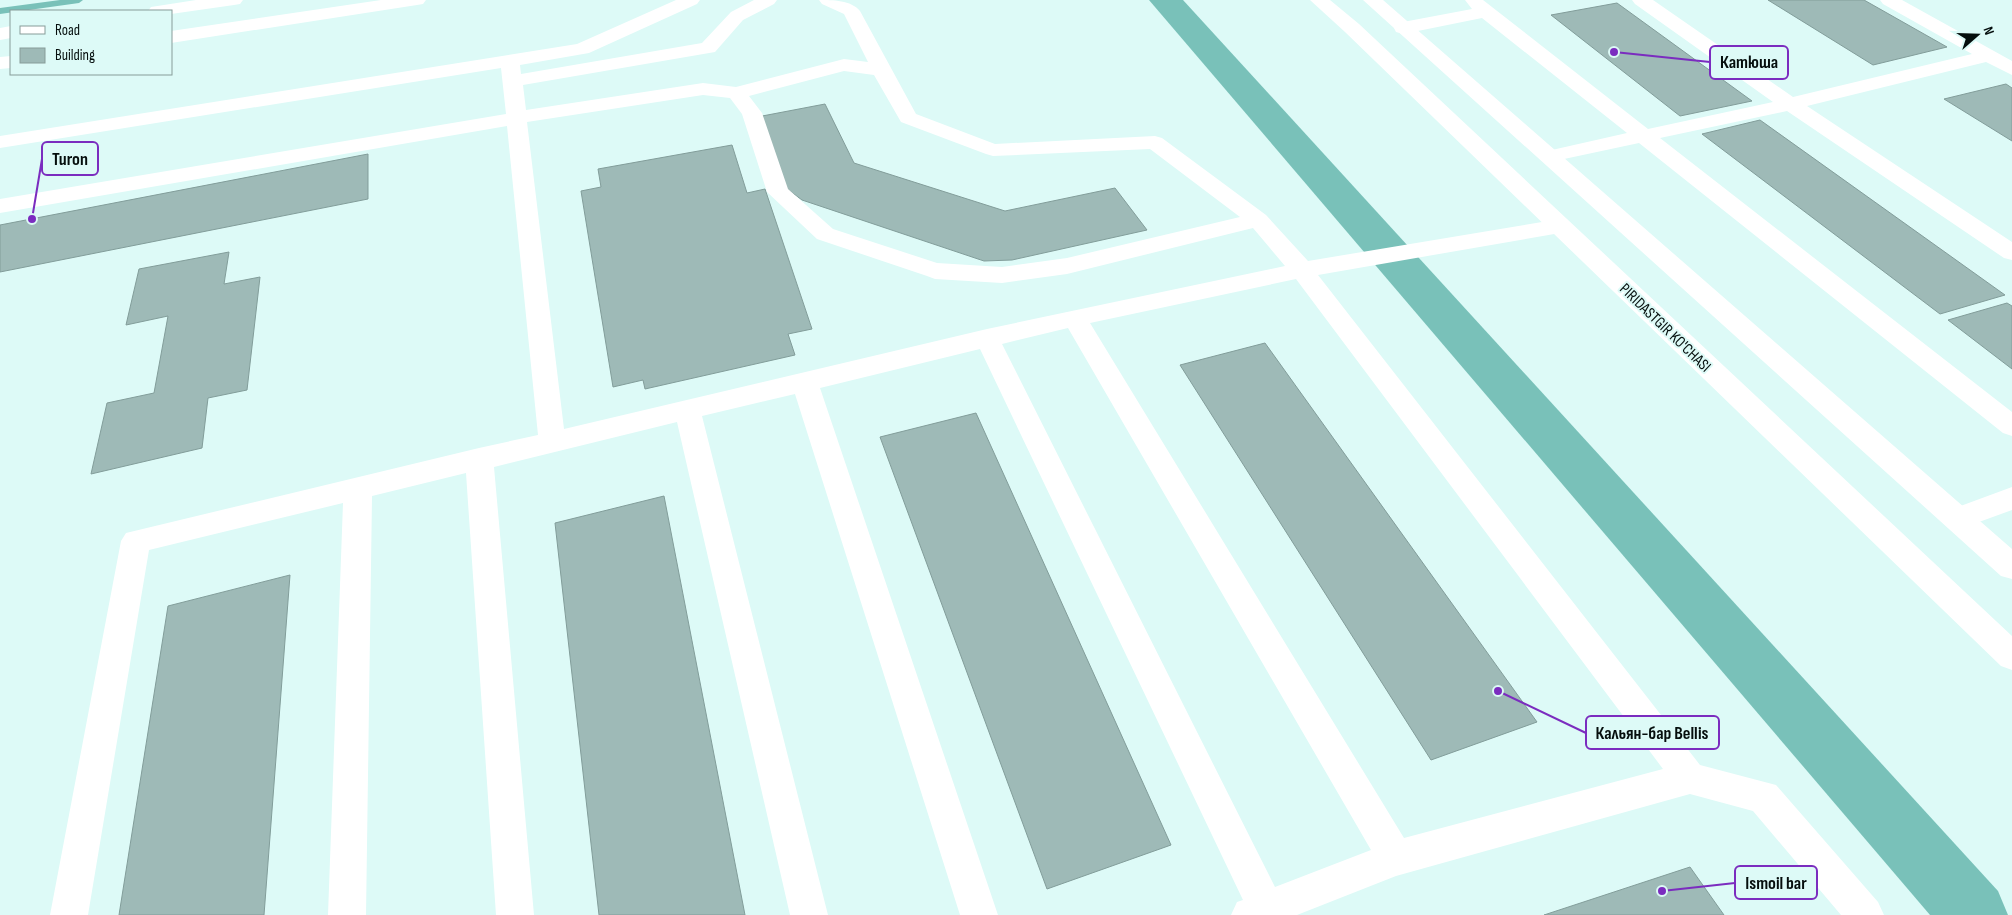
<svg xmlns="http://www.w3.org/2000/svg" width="2012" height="915" viewBox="0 0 2012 915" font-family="'Sofia Sans Condensed',sans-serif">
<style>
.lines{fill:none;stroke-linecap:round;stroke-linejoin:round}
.stream{fill:#79c1b9;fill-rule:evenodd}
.canal{fill:#79c1b9;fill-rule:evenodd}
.building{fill:#9ebab7;stroke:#829d9a}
.minor{fill:#fff;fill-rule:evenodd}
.major{fill:#fff;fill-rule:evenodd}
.labels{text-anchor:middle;stroke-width:4;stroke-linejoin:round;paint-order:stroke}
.street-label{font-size:16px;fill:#050e0d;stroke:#ddfaf7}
.leader{fill:none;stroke:#7b2cbf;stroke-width:2}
.callout-dot{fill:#7b2cbf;stroke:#ddfaf7;stroke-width:2}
.callout{fill:#ddfaf7;stroke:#7b2cbf;stroke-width:2}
.callout-label{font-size:18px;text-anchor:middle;font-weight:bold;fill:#050e0d}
</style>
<rect width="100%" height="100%" fill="#ddfaf7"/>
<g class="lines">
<path class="stream" d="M60,0H83L79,3L0,14V8Z"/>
<path class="canal" d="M1149,0H1183L1998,891L2008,915H1930Z"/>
</g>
<path class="building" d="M1768,0H1864L1947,47L1873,65Z
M1617,3L1752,101L1680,116L1551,15Z
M2006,84L2012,88V141L1944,99Z
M825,104L854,163L1005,211L1115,188L1147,230L1012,260L984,261L802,200L783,186L757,117Z
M1760,120L2005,295L1940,314L1702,134Z
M732,145L747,193L765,189L812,329L788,334L795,355L645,389L643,380L613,387L581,191L601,187L598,169Z
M368,154V199L0,272V225Z
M229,252L224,284L260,277L247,390L208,398L202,448L91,474L107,403L154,393L168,316L126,325L139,269Z
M2007,303L2012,306V369L1948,320Z
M1265,343L1537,722L1431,760L1180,365Z
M976,413L1171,845L1047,889L880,437Z
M664,496L745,915H599L555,523Z
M290,575L264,915H119L168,606Z
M1690,867L1724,915H1544Z"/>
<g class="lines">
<path class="minor" d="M676,0H700L697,4L589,53L520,65L521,74L702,43L731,12L754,0H777L774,4L743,20L715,52L523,85L526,110L703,83L736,87L844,59L868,62L844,14L822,4L819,0C833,0 851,0 860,11L916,114L995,144L1155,136L1162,138L1266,215L1308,261L1560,219L1568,221L1571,226L1568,231L1560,233L1318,275L1700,765L1776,785L1878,902L1884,915H1841L1753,811L1690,794L1396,876L1297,915H1231L1237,902L1243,900L980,349L820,388L998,915H960L795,394L702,416L828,915H790L677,422L494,467L534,915H496L466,473L372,496L366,915H328L343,503L149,550L88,915H50L121,541L126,533L479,448L538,435L507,126L0,213V199L506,114L501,68L0,148V136L577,44ZM844,71L874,75L901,122L986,154L993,156L1150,149L1240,217L1067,258L1002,267L937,263L833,229L788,189L762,113L749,96ZM703,95L730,98L742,114L767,192L817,239L927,276L935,279L1002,283L1067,274L1253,228L1285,266L987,329L564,429L527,122ZM1296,279L1663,769L1404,838L1090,323ZM1068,328L1371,850L1275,887L1002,344Z
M1465,0H1483L1648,129L1773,102L1635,4L1632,0H1653L1793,97L1972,54L1883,4L1880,0H1902L2012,61V75L1986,62L1807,106L2012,242V260L2004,258L1787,111L1660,138L2012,412V436L2003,433L1639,143L1550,162L1543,160L1539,156L1543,152L1627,133L1482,18L1403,34L1396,32L1394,28L1396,24L1403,22L1472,9Z
M2012,487V510L1957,530L1947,527L1943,519L1947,511Z"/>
<path class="major" d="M196,0H243L240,4L234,5L171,14V11H148L151,7Z
M381,0H426L423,4L417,5L171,43V31Z
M1310,0H1330L1359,24L2012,636V670L2001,666L1345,32Z
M1363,0H1383L2012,549V579L2001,576Z
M11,26V38L0,40V28Z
M11,56V68L0,69V57Z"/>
</g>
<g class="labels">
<g class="street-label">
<text transform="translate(1666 327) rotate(44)" y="6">PIRIDASTGIR KO'CHASI</text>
</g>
</g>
<path class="leader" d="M1614 52L1710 62M32 219L42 159M1498 691L1586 733M1662 891L1735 883"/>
<g class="callout-dot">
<circle cx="1614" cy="52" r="5"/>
<circle cx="32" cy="219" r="5"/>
<circle cx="1498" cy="691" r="5"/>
<circle cx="1662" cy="891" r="5"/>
</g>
<g class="callout">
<rect x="1710" y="46" width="78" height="33" rx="5"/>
<rect x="42" y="142" width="56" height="33" rx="5"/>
<rect x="1586" y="716" width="133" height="33" rx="5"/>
<rect x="1735" y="866" width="82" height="33" rx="5"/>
</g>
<g class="callout-label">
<text x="1749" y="68">Катюша</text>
<text x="70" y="165">Turon</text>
<text x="1652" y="739">Кальян-бар Bellis</text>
<text x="1776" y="889">Ismoil bar</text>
</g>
<rect x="10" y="10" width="162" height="65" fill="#ddfaf7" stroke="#879c99"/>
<rect x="20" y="26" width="25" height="8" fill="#ffffff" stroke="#879c99"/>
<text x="55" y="35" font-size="15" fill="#050e0d">Road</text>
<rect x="20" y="48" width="25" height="15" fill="#9ebab7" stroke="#879c99"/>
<text x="55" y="60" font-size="15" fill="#050e0d">Building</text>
<g transform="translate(1977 35) rotate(70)" stroke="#ddfaf7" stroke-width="4" paint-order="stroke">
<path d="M0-4L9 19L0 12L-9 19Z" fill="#050e0d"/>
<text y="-8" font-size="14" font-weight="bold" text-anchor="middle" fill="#050e0d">N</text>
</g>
</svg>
